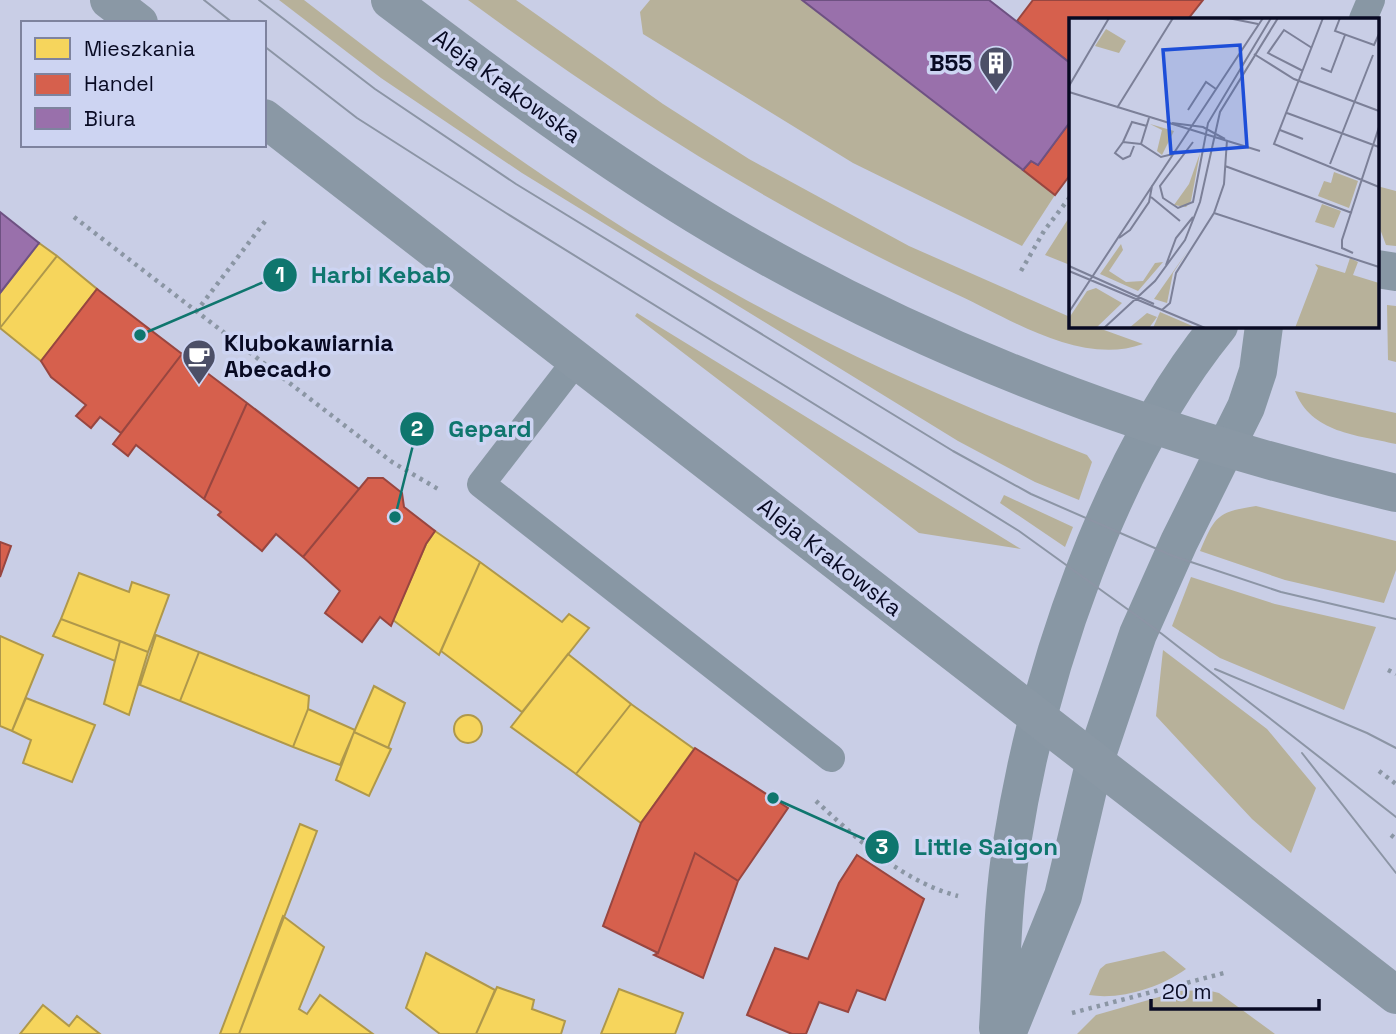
<svg xmlns="http://www.w3.org/2000/svg" width="1396" height="1034" viewBox="0 0 1396 1034" font-family="'Space Grotesk',sans-serif">
<style>
.green{fill:#b7b19a}
.homes{fill:#f6d55c;stroke:#af984b;stroke-width:2}
.shops{fill:#d6604d;stroke:#984640;stroke-width:2}
.offices{fill:#9970ab;stroke:#6e5182;stroke-width:2}
.lines{fill:none;stroke-linecap:round;stroke-linejoin:round}
.path{stroke:#8b96a4;stroke-width:4.5;stroke-dasharray:3.5 5;stroke-linecap:butt}
.lane{stroke:#8897a4;stroke-width:28}
.street{stroke:#8897a4;stroke-width:38}
.secondary{stroke:#8a98a5;stroke-width:38}
.tram{stroke:#8c95a5;stroke-width:2}
.labels{text-anchor:middle;stroke-width:7;stroke-linejoin:round;paint-order:stroke}
.poi-label{font-size:23px;font-weight:bold;fill:#080a23;stroke:#cdd4f2;text-anchor:end}
.street-label{font-size:23px;fill:#080a23;stroke:#cdd4f2}
.inset-road{fill:none;stroke:#7c8098;stroke-width:2}
.view{fill:#1d4ed8;fill-opacity:0.15;stroke:#1d4ed8;stroke-width:3.5}
.inset-edge{fill:none;stroke:#080a23;stroke-width:3.5}
.leader{fill:none;stroke:#0f766e;stroke-width:2.5}
.callout-dot{fill:#0f766e;stroke:#cdd4f2;stroke-width:2.5}
.mark-label{font-size:21px;text-anchor:middle;font-weight:bold;fill:#fff}
.callout-label{font-size:24px;text-anchor:middle;font-weight:bold;fill:#0f766e;stroke:#cdd4f2;stroke-width:7;stroke-linejoin:round;paint-order:stroke}
</style>
<rect width="100%" height="100%" fill="#c9cee6"/>
<path class="green" d="M279,0H304C429,97 557,191 695,271C820,344 952,403 1087,455L1092,462L1079,500L1035,482L958,441L522,173L381,78Z
M468,0H516L663,104L749,159L909,246L1070,317V326H1093L1143,344C1082,366 1012,320 958,295C781,214 624,115 468,0Z
M650,0H802L1055,195L1022,246L853,163L643,34L640,12Z
M1377,186L1396,191V246L1386,245L1377,221Z
M1070,216V265L1045,255Z
M1387,305L1396,306V362L1388,360Z
M637,313L1021,549L919,533L635,316Z
M1295,391L1396,413V444C1357,435 1311,433 1295,391Z
M1004,495L1073,527L1065,547L1000,503Z
M1256,506L1396,541V570L1384,603L1285,580L1200,551C1215,516 1217,512 1256,506Z
M1191,577L1275,604L1376,627L1344,710L1220,658L1172,626Z
M1163,650L1267,729L1316,788L1291,853L1252,819L1156,716Z
M1164,951L1186,969C1159,988 1121,1000 1089,995L1100,969L1106,964Z
M1207,990L1219,993L1275,1034H1077L1096,1015L1180,991Z"/>
<path class="homes" d="M39,243L57,256L0,328V293Z
M57,256L97,289L41,361L0,328Z
M435,531L480,562L439,655L393,620L426,544Z
M480,562L562,622L569,614L589,628L522,712L441,651Z
M79,573L129,592L132,582L169,595L148,652L61,619Z
M61,619L120,641L115,661L53,636Z
M156,635L199,652L180,701L140,685Z
M0,636L43,655L12,731L0,726Z
M120,641L148,652L129,715L104,704Z
M199,652L309,696L308,709L293,747L180,701Z
M568,654L631,704L576,774L511,727Z
M374,686L405,703L388,748L354,732Z
M26,698L95,725L72,782L23,763L31,740L12,731Z
M631,704L694,749L641,823L576,774Z
M308,709L355,730L340,765L293,747Z
M454 729a14 14 0 1 1 28 0a14 14 0 1 1-28 0Z
M354,732L391,749L369,796L336,780Z
M300,824L317,831L303,868L239,1034H220Z
M283,916L324,947L299,1009L307,1014L320,995L373,1034H239Z
M426,953L495,990L476,1034H440L406,1008Z
M497,987L534,1000L532,1009L565,1021L561,1034H476Z
M619,989L683,1013L675,1034H601Z
M43,1005L69,1026L77,1016L100,1034H20Z"/>
<path class="shops" d="M1033,0H1203L1188,19H1070V63L1017,21Z
M1070,122V175L1055,195L1023,170L1031,161L1038,165Z
M97,289L182,354L121,433L100,417L91,428L76,416L86,405L51,377L41,361Z
M182,354L247,403L204,499L136,445L128,456L113,444Z
M247,403L359,489L303,557L276,534L262,551L218,515L221,512L204,499Z
M368,478H383L402,493L404,507L435,531L426,544L391,626L380,617L362,642L325,613L340,591L303,557Z
M0,542L11,546L0,577Z
M695,748L788,808L738,881L695,853L658,953L603,926L641,823Z
M695,853L738,881L703,978L654,955L658,953Z
M857,855L924,899L885,1000L857,990L848,1012L819,1002L806,1034H792L747,1015L775,948L808,959L839,883Z"/>
<path class="offices" d="M802,0H989L1070,63V122L1038,165L1031,161L1023,170Z
M0,212L39,243L0,293Z"/>
<g class="lines">
<path class="path" d="M74,217L392,462L438,489
M1021,271L1044,231L1070,197
M196,312L266,220
M1388,670L1396,674
M1379,771L1396,784
M816,801C857,839 903,882 958,896
M1391,835L1396,839
M1072,1013L1224,973"/>
<path class="lane" d="M1363,19L1371,0
M576,361L481,484L831,758"/>
<path class="street" d="M1377,269L1396,272
M998,1028C1002,967 1002,904 1012,843C1039,672 1109,461 1219,326
M1007,1034L1063,896L1094,764L1138,634L1179,542L1246,407L1258,371L1264,326"/>
<path class="secondary" d="M109,0L139,23
M390,0C496,80 602,159 716,227C926,352 1160,438 1396,493
M264,118L1396,995"/>
<path class="tram" d="M204,0L233,23
M259,0L375,89L516,184L953,451L1031,494L1173,556L1281,592L1396,619
M264,46L357,118L506,213L1019,531L1162,634L1396,817
M1215,669L1367,733L1396,748
M1302,753L1396,873"/>
</g>
<defs>
<g id="building-pin" transform="scale(1.75)"><path d="M0 17L-7.5 6A9.5 9.5 0 1 1 7.5 6Z" fill="#4c4f67" stroke="#cdd4f2"/><path d="M-4-6H4V6H1V3H-1V6H-4ZM-2.5-4.3h1.7v1.8h-1.7ZM.8-4.3h1.7v1.8H.8ZM-2.5-1h1.7V.8h-1.7ZM.8-1h1.7V.8H.8Z" fill="#fff"/></g>
<g id="cafe-pin" transform="scale(1.75)"><path d="M0 17L-7.5 6A9.5 9.5 0 1 1 7.5 6Z" fill="#4c4f67" stroke="#cdd4f2"/><path d="M-5.5-4.5H6V0H3Q3 3.5 0 3.5H-2.5Q-5.5 3.5-5.5 0ZM3-3.2v2h1.7v-2ZM-6 4.5H4V6H-6Z" fill="#fff"/></g>
</defs>
<g fill-rule="evenodd">
<use href="#building-pin" x="996" y="63"/>
<use href="#cafe-pin" x="199" y="356"/>
</g>
<g class="labels">
<g class="poi-label">
<text x="972" y="71">B55</text>
<text x="224" y="351" text-anchor="start">Klubokawiarnia<tspan x="224" dy="26">Abecadło</tspan></text>
</g>
<g class="street-label">
<text transform="translate(507 86) rotate(36)" y="8">Aleja Krakowska</text>
<text transform="translate(830 557) rotate(38)" y="8">Aleja Krakowska</text>
</g>
</g>
<g transform="translate(1069 18)">
<rect width="310" height="310" fill="#c9cee6"/>
<path d="M37,11L57,23L50,35L26,28ZM81,106L105,113L93,137L88,133L93,112ZM131,135L122,183L117,189L105,187L120,166ZM265,154L289,163L280,190L249,178L255,163L262,165ZM253,186L272,193L265,210L246,204ZM52,226L54,232L40,253L57,264L74,263L86,245L94,244L69,273L31,256ZM120,231L104,255L98,285L85,281ZM281,240L289,244L284,257L310,265V310H226L249,250L246,246L276,255ZM27,270L53,285L27,310H0V300L18,273ZM91,294L128,310H84ZM78,295L88,299L80,310H60Z" fill="#b7b19a"/>
<path class="inset-road" d="M159,0L189,6M254,0L205,126L310,169M271,0L266,13L305,27L310,16M185,36L225,61L310,93M252,50L262,54L276,17M234,53L199,35L215,12L243,30M0,68L40,0M0,74L191,133M48,90L104,0M119,92L137,64L147,71M218,95L310,129M80,100L72,126L92,139L104,136M103,105L134,109L156,121M211,112L234,121M54,124L63,104L78,108M124,124L91,168L94,180L109,190L124,184L139,105L202,0M65,128L61,138L54,141L46,135L54,124L72,126M261,146L304,37M156,148L283,195M82,179L111,203M145,195L310,249M50,220L61,212L80,184L83,168M284,235L273,230V222L310,109M97,247L107,220L124,199M0,248L85,286M0,253L136,310M93,292L101,285L107,255L145,195L155,166L158,122M0,294L194,0M35,310L86,263L116,222L131,184L151,94L209,0"/>
<path class="view" d="M171,27L178,129L102,135L94,32Z"/>
<rect width="310" height="310" class="inset-edge"/>
</g>
<path class="leader" d="M140 335L280 275M395 517L417 429M773 798L882 847"/>
<g class="callout-dot">
<circle cx="140" cy="335" r="7"/>
<circle cx="395" cy="517" r="7"/>
<circle cx="773" cy="798" r="7"/>
<circle cx="280" cy="275" r="18"/>
<circle cx="417" cy="429" r="18"/>
<circle cx="882" cy="847" r="18"/>
</g>
<g class="mark-label">
<text x="280" y="282">1</text>
<text x="417" y="436">2</text>
<text x="882" y="854">3</text>
</g>
<g class="callout-label">
<text x="381" y="283">Harbi Kebab</text>
<text x="490" y="437">Gepard</text>
<text x="986" y="855">Little Saigon</text>
</g>
<rect x="21" y="21" width="245" height="126" fill="#cdd4f2" stroke="#7e839f" stroke-width="2"/>
<rect x="35" y="38" width="35" height="21" fill="#f6d55c" stroke="#7e839f" stroke-width="2"/>
<text x="84" y="56" font-size="21" fill="#080a23">Mieszkania</text>
<rect x="35" y="74" width="35" height="21" fill="#d6604d" stroke="#7e839f" stroke-width="2"/>
<text x="84" y="91" font-size="21" fill="#080a23">Handel</text>
<rect x="35" y="108" width="35" height="21" fill="#9970ab" stroke="#7e839f" stroke-width="2"/>
<text x="84" y="126" font-size="21" fill="#080a23">Biura</text>
<path d="M1151 999v10h168v-10" fill="none" stroke="#080a23" stroke-width="3.5"/>
<text x="1162" y="999" font-size="21" fill="#080a23" stroke="#cdd4f2" stroke-width="5" paint-order="stroke">20 m</text>
</svg>
